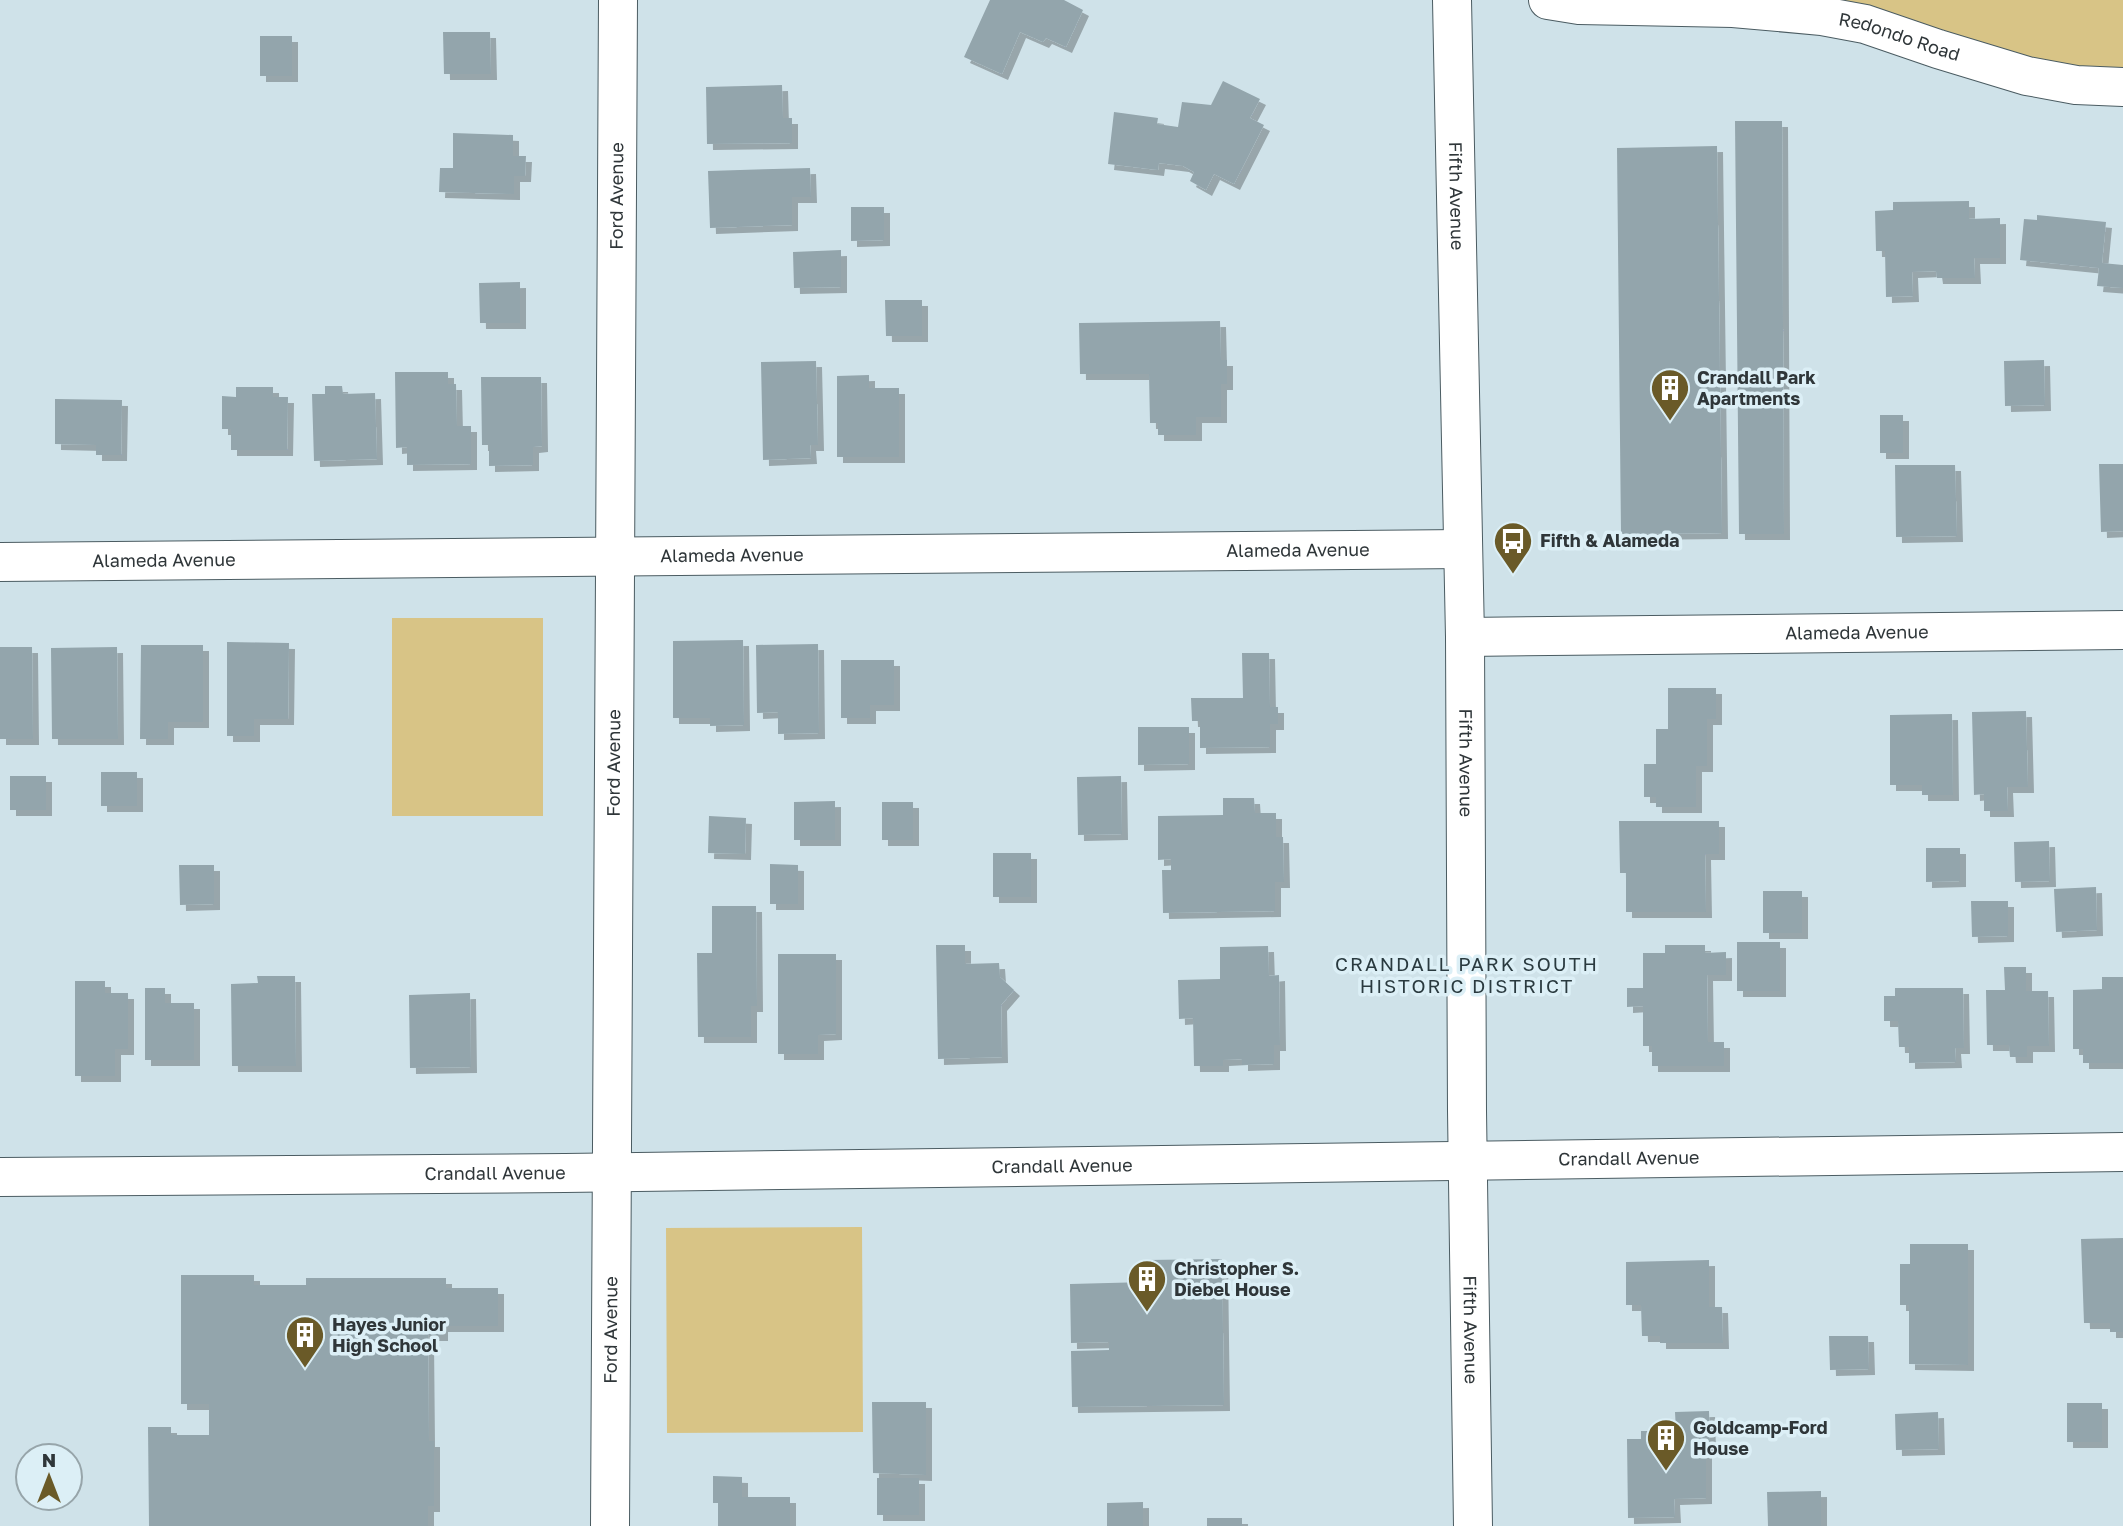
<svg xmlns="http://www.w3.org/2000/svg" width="2123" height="1526" viewBox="0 0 2123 1526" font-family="'Golos Text',sans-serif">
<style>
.green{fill:#d8c486}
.building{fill:#93a5ac;filter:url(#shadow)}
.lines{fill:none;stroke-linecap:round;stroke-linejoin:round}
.minor-casing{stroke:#4b5c62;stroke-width:40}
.minor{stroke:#fff;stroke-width:38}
.labels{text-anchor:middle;stroke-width:7;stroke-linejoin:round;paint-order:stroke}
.street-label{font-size:18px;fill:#2f3639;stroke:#dceff6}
.poi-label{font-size:18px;font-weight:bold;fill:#2f3639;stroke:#dceff6;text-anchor:start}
.neighbourhood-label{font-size:19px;letter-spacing:2px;fill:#2a3a3f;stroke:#dceff6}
</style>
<defs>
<filter id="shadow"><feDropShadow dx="6" dy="6" stdDeviation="0" flood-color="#0004"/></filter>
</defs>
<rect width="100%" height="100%" fill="#cfe2e9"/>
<path class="green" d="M1548,0H2123V87L1938,49Z
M392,618H543V816H392Z
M862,1227L863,1432L667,1433L666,1228Z"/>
<path class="building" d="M990,0H1064L1083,10L1066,47L1046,38L1043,42L1020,32L1002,74L964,57Z
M443,32H490L491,74H444Z
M260,36H292V76H260Z
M1223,81L1260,99L1250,118L1264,125L1234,184L1214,174L1206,190L1190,181L1194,172L1183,166L1159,163L1158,170L1108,164L1114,112L1158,118L1157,124L1178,127L1182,102L1211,105Z
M782,85L783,118H792V143L707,144L706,87Z
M1735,121H1782L1784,534H1739Z
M453,133L513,135V156H526L525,176H514V194L439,192L440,168H453Z
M1717,146L1722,533L1621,534L1617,148Z
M810,168L811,197H792V225L710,228L708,171Z
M1969,201V219L2000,218V258H1974L1975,278H1937L1936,271L1912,272L1913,296L1886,297L1885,251H1876L1875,211L1893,210V202Z
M851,207H884V240L851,241Z
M2037,215L2106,222L2102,263L2123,265V288L2097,286L2099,268L2020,260L2024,219L2037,220Z
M841,250V287L794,288L793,252Z
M520,282V323H480L479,283Z
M885,300H922V336H886Z
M1220,321L1221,360H1227V384H1221V417H1196V435H1158V423H1150L1149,374H1080L1079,323Z
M2044,360L2045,405L2005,406L2004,361Z
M816,361L818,445H810L811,458L763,460L761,362Z
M395,372H448V384H456L457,426H471V464L407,465V447L396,448Z
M869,375V388H899V457H837V376Z
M481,377H541L542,446L533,447V465L489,466V445H482Z
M325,386H342L343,394L375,393L377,459L314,461L312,394H325Z
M236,387H273V397H288L287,450H231V429H222V396L236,397Z
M55,399L122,400L121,455H96V445L55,444Z
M1880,415H1903V453H1880Z
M2099,464H2123V531L2101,532Z
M1895,465H1955L1957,536L1896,537Z
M743,640L744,725L710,726V718H673V641Z
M227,642L289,643L288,719H254V736H227Z
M818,644L819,733L778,734V712L757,713L756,645Z
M141,645H203V722H168V739H140Z
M0,647H32L33,739H0Z
M117,647L118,739H52L51,648Z
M1242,653H1269L1270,707H1278V724H1270V747L1200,748V721H1192L1191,698H1243Z
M841,660H894V705H870V718H841Z
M1668,688H1716V719H1707V766H1696V807H1656V797H1644V764H1656V729H1668Z
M2026,711L2028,787H2007L2008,811H1984V794L1974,795L1972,712Z
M1952,714L1953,795H1922V785H1890V715Z
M1138,727H1189V764L1138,765Z
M101,772H137V806H101Z
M10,776H46V810H10Z
M1121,776L1122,834L1078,835L1077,777Z
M1223,798H1254L1255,813H1276V837H1283L1284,882H1275V911L1163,913L1162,870H1171V859L1158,860V816L1223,815Z
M835,801V840H794V802Z
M882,802H913V840H882Z
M709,816L746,818L745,854L708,853Z
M1619,821H1719V854H1705L1706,912H1626V873H1620Z
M2049,841L2050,881L2015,882L2014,842Z
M1926,848H1960V881L1926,882Z
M993,853H1031V897H993Z
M770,864L798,865V904H770Z
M179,865H214V904L180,905Z
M2096,887L2097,930L2056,932L2054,889Z
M1763,891H1802V933H1763Z
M1971,901H2008V936L1972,937Z
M712,906H756L757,1006H751V1037H698L697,953H712Z
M1737,942H1780V991H1737Z
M936,945H965V964L999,963L1000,977L1014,990L1001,1005L1002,1057L938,1059Z
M1665,945H1705V953L1726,952V975H1707L1708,1042H1724V1066H1652V1046H1643V1006L1627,1007V988H1643V953H1665Z
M1268,946L1269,976L1279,975L1280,1045H1274V1064L1242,1065V1059L1223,1060V1066H1194L1193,1018L1179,1019L1178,980L1220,979V947Z
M778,954H836V1034L818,1035V1054H778Z
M2004,967H2026V991H2048L2049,1046H2027V1057H2010L2009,1045H1987L1986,990H2005Z
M257,976H295L296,1066H232L231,984L258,983Z
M2102,977H2123V1063H2083V1049H2073V990L2102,989Z
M75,981H105V993H128V1049H115V1076H75Z
M145,988H165V1003H194V1060H145Z
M1895,988H1963L1964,1048H1955L1956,1062L1909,1063V1047H1899L1898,1021H1884V996H1895Z
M470,993L471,1067L410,1068L409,995Z
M2123,1238V1332H2110V1323H2084L2081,1239Z
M1910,1244H1968V1365L1909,1364V1305H1900V1264H1910Z
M1222,1259L1224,1405L1072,1407L1071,1351L1109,1350V1342L1071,1343L1070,1284L1147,1282V1260Z
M1709,1260V1307H1722L1723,1343H1660V1336H1642L1641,1305H1626V1262Z
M181,1275H254V1285H306V1278H446V1288H498V1326H442V1335H428L429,1441H434V1506H428V1526H149L148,1427H171V1435H209V1404H181Z
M1829,1336H1868L1869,1369L1830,1370Z
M872,1402H926V1475L873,1473Z
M2067,1403H2102V1442H2067Z
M1709,1411L1710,1445H1706V1498L1674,1499L1675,1517L1628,1518L1627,1439H1641V1431H1676L1675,1412Z
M1938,1412L1939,1449L1896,1450L1895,1414Z
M713,1476L742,1477V1497H790V1526H718V1503H713Z
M877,1478H919V1515H877Z
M1821,1491V1526H1768L1767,1492Z
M1143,1502V1526H1107V1503Z
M1207,1518H1242V1526H1207Z"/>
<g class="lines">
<g class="minor-casing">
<g id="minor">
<path id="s1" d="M1452,0L1465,637L1467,1111L1473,1526"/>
<path id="s2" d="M1548,0L1579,5L1733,8L1822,16L1865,24L1938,49L2027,76L2076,85L2123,87"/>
<path id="s3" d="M0,562L1463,549"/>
<path id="s4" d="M1465,637L2123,630"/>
<path id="s5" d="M0,1177L565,1173L2123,1152"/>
<path id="s6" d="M610,1526L618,0"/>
</g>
</g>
<use href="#minor" class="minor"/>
</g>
<defs>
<g id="building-pin" transform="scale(2.0125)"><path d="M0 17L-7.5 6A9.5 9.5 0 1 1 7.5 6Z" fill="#6a5a28" stroke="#dceff6"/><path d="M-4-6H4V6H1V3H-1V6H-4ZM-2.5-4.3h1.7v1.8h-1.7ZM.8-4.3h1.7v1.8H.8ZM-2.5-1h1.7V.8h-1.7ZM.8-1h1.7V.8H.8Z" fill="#fff"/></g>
<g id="bus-pin" transform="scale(2.0125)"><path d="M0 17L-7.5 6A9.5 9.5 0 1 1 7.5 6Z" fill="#6a5a28" stroke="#dceff6"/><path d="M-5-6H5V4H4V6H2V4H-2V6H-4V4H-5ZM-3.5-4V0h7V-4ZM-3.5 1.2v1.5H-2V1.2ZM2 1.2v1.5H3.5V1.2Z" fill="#fff"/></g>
</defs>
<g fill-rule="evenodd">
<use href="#building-pin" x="1670" y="388"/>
<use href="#bus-pin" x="1513" y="541"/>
<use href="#building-pin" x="1147" y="1279"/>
<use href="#building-pin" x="305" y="1335"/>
<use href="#building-pin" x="1666" y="1438"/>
</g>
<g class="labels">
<g class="street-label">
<text dy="6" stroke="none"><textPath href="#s2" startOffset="355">Redondo Road</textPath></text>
<text dy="6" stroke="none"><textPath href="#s6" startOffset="1330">Ford Avenue</textPath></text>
<text dy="6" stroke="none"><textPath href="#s1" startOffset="196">Fifth Avenue</textPath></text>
<text dy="6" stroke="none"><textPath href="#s3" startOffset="1298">Alameda Avenue</textPath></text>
<text dy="6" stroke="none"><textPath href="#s3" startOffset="732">Alameda Avenue</textPath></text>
<text dy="6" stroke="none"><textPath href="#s3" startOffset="164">Alameda Avenue</textPath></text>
<text dy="6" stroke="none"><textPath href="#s4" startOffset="392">Alameda Avenue</textPath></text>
<text dy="6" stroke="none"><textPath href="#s6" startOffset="763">Ford Avenue</textPath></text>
<text dy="6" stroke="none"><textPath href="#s1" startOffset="763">Fifth Avenue</textPath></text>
<text dy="6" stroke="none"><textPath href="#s5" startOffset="1629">Crandall Avenue</textPath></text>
<text dy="6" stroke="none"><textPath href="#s5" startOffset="1062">Crandall Avenue</textPath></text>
<text dy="6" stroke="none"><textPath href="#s5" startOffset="495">Crandall Avenue</textPath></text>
<text dy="6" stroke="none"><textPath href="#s6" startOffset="196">Ford Avenue</textPath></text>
<text dy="6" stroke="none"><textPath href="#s1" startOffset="1330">Fifth Avenue</textPath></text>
</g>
<g class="poi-label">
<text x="1697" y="384">Crandall Park<tspan x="1697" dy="21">Apartments</tspan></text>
<text x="1540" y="547">Fifth &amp; Alameda</text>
<text x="1174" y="1275">Christopher S.<tspan x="1174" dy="21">Diebel House</tspan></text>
<text x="332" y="1331">Hayes Junior<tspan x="332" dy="21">High School</tspan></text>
<text x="1693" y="1434">Goldcamp-Ford<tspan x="1693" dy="21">House</tspan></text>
</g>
<g class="neighbourhood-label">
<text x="1467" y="971">CRANDALL PARK SOUTH<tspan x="1467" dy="22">HISTORIC DISTRICT</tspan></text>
</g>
</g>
<g transform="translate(49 1477)"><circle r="33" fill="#dceff6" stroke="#97a5aa" stroke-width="2"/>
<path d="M0-5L12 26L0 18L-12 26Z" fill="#6a5a28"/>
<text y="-10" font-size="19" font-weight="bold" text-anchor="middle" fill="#2f3639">N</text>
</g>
</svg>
